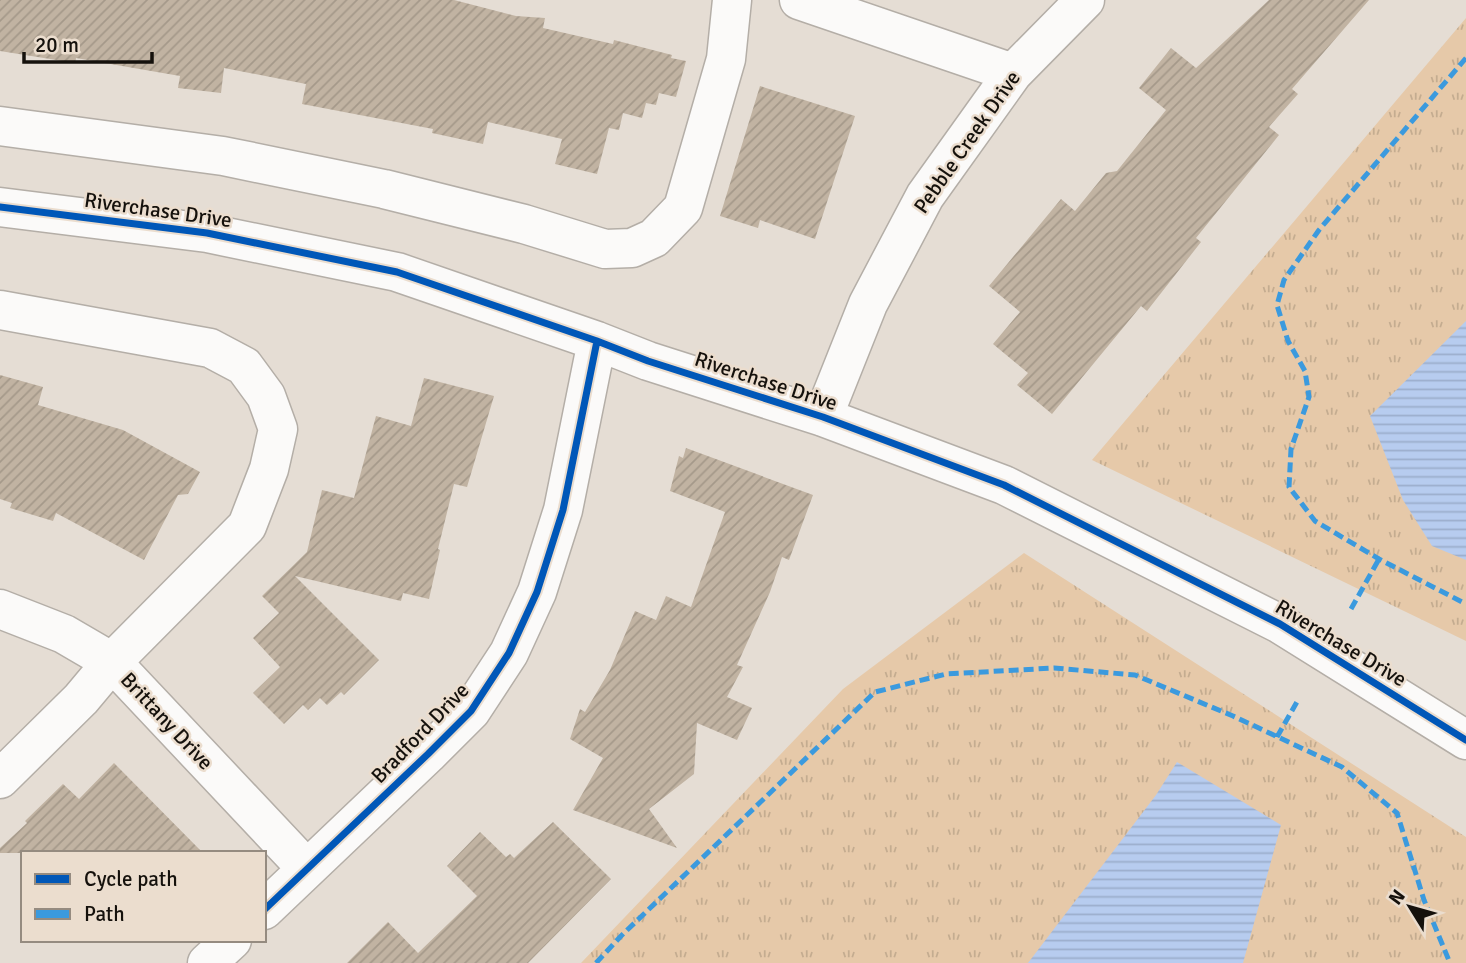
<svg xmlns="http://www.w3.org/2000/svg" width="1466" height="963" viewBox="0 0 1466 963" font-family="Signika,sans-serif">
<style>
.grass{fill:url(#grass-tufts)}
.water{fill:url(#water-rules)}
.building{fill:url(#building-hatch)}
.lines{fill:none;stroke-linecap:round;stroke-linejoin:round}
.minor-casing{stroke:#b4aea7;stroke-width:41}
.minor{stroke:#fbfaf9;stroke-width:38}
.quiet{stroke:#3b9ade;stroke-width:5;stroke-dasharray:10 5;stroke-linecap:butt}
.cycleway-casing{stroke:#ebddce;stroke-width:11}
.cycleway{stroke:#0057b8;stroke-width:7}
.labels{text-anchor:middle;stroke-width:5;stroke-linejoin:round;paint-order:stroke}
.street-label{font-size:21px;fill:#15110c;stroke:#ebddce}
</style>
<defs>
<pattern id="grass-tufts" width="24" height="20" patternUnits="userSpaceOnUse" patternTransform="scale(1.75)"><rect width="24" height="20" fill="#e6c9a9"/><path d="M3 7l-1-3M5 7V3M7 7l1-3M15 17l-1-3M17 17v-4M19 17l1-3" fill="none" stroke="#c4ac90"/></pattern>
<pattern id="water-rules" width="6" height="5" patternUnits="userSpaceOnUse" patternTransform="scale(1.75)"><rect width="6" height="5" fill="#b7ccef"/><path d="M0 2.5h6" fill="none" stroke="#9caecc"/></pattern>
<pattern id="building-hatch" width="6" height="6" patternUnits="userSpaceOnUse" patternTransform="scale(1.75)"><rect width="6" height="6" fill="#c1b3a2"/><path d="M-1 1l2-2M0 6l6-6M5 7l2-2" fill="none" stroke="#a5998a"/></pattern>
</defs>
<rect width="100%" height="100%" fill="#e5ddd4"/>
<path class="grass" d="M1466,18V641L1092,460Z
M1024,553L1466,837V963H581L843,689Z"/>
<path class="water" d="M1466,321V560L1432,546L1403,500L1370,416Z
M1177,762L1281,825L1243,963H1028L1156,795Z"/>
<path class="building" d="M0,0H454L516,16L545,18L543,28L613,44L614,40L672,55L671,58L686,61L676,97L659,93L656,105L646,103L642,118L623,113L619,130L609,128L597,174L555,164L562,139L488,122L483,144L432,133L433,129L302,104L306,84L224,68L221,93L178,88L180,76L76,58L75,63L0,51Z
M1269,0H1369L1292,89L1298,94L1269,127L1279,135L1196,238L1201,242L1147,311L1141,306L1052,414L1017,385L1028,373L993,344L1020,312L989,286L1061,199L1075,211L1106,173L1117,171L1166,110L1139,88L1171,48L1196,68Z
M760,86L855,116L815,239L760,220L758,228L720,216Z
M0,375L43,387L38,405L123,430L200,472L188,494L178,495L144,560L56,513L53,521L10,508L12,503L0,499Z
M424,378L494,396L467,487L454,484L438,549L440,550L429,599L403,593L401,601L295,576L379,660L344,695L341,692L327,705L320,698L308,710L303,705L284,724L253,693L280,667L253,638L279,613L262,596L307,552L322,490L354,498L376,416L411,426Z
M686,448L813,495L789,560L782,557L770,592L737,665L743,667L727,697L752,708L737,740L697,723L694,774L649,809L677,848L573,810L603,758L570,739L580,709L585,712L610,670L635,611L656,620L666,596L691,607L725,512L670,491L679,456L683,458Z
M114,763L203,853H0V848L27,823L25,821L63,784L79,799Z
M553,822L611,879L528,963H347L388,922L418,953L477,896L447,866L480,832L506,857L510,854L514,858Z"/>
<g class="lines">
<g class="minor-casing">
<path id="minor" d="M799,0L1013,73
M0,126L223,156L384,189L524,224L605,249L632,248L654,238L683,208L726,59L732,0
M0,207L207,233L397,272L597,341L648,361L823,417L1004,485L1280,624L1466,740
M0,310L210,348L244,366L266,396L278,429L269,469L247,526L112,662L81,699L0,779
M823,417L868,304L925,196L1013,73L1085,0
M0,609L64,634L112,662L307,869
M264,910L428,754L471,711L509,653L537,592L563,510L597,341
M207,963L232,940"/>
</g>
<use href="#minor" class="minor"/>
<path class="quiet" d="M1466,58L1319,230L1284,280L1277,305L1288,341L1305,371L1309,397L1291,449L1289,487L1315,521L1379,559L1466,604
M1351,609L1379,559
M1277,737L1298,700
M596,963L621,936L875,692L946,674L1054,668L1135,675L1233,716L1342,767L1397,813L1424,900L1450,963"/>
<g class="cycleway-casing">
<path id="cycleway" d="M0,207L207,233L397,272L597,341L648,361L823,417L1004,485L1280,624L1466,740
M264,910L428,754L471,711L509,653L537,592L563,510L597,341"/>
</g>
<use href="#cycleway" class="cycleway"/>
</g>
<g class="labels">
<g class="street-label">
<text transform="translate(967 142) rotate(-55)" y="7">Pebble Creek Drive</text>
<text transform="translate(158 210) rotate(8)" y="7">Riverchase Drive</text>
<text transform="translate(766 381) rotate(18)" y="7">Riverchase Drive</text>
<text transform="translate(1341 643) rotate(31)" y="7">Riverchase Drive</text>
<text transform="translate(167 721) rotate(47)" y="7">Brittany Drive</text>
<text transform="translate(420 733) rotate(-46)" y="7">Bradford Drive</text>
</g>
</g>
<rect x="21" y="851" width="245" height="91" fill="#ebddce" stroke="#958b80" stroke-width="2"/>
<rect x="35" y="874" width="35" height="10" fill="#0057b8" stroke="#958b80" stroke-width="2"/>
<text x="84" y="886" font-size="21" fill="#15110c">Cycle path</text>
<rect x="35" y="909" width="35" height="10" fill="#3b9ade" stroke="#958b80" stroke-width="2"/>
<text x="84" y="921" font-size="21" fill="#15110c">Path</text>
<g transform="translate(1410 907) rotate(307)" stroke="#ebddce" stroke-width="5" paint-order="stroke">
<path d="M0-5L12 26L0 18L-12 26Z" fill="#15110c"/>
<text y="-10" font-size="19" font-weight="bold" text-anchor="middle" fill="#15110c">N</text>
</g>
<path d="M24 52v10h128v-10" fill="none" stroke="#15110c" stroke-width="3.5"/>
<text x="35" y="52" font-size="21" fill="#15110c" stroke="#ebddce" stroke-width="5" paint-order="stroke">20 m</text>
</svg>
